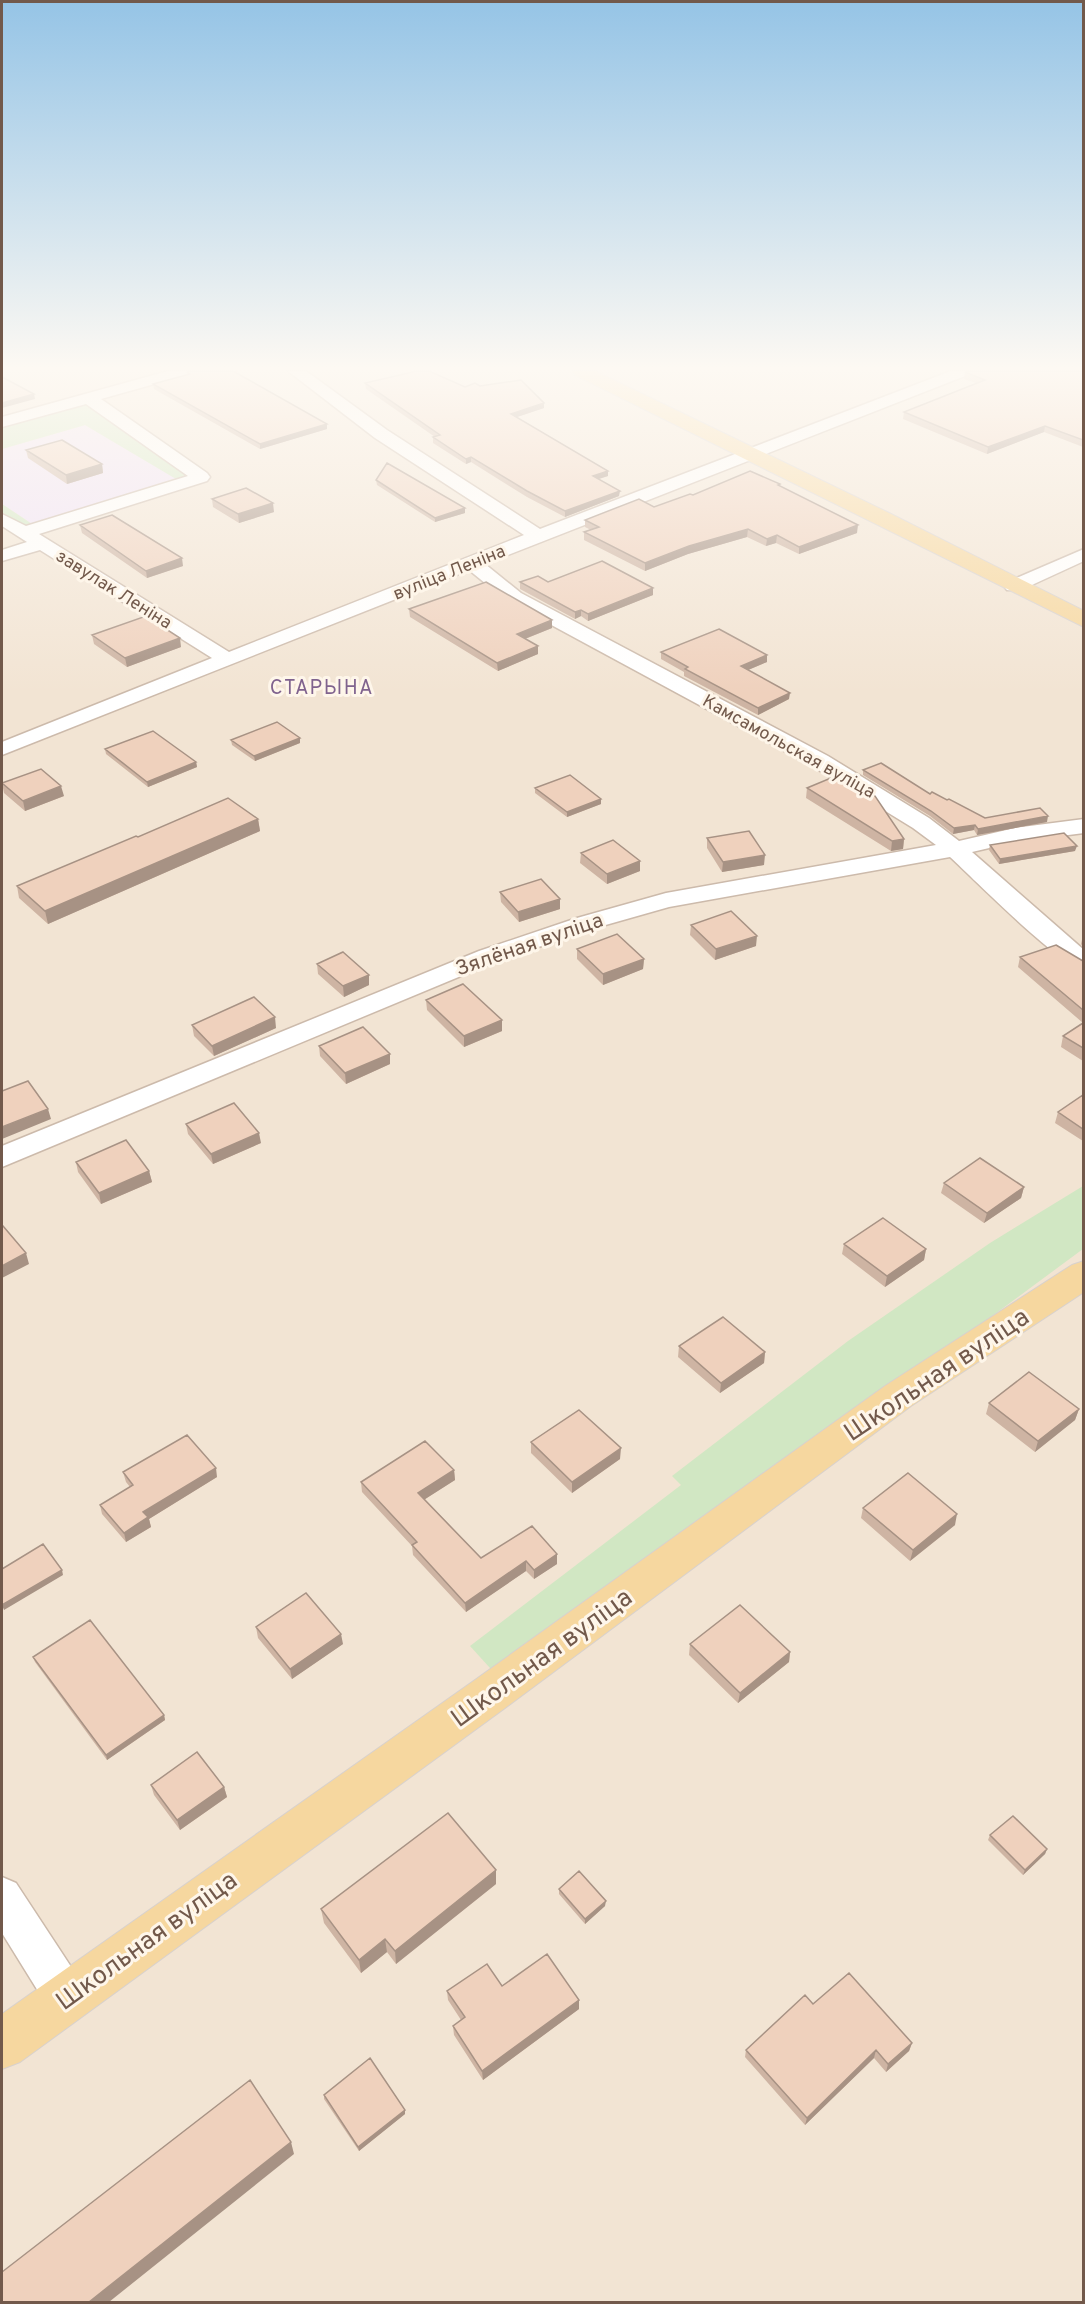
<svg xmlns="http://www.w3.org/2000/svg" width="1085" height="2304" viewBox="0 0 1085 2304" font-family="Overpass,sans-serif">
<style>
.residential{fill:#f2e4d3}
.education{fill:#efe1f7}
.green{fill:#d1e7c3}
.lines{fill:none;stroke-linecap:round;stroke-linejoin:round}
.minor-casing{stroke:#ccbaab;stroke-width:3}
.major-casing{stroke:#d8d1cd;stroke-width:2}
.minor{fill:#fff;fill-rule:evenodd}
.major{fill:#f6d79f;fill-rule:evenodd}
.wall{fill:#ceb4a3}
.shaded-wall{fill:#a79284}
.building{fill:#efd1bd;stroke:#a79284;stroke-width:1.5}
.labels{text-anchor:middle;stroke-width:6;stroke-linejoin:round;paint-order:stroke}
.far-street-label{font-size:18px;fill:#72594b;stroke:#fef6ea}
.far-quarter-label{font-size:20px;letter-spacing:1.5px;fill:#80638e;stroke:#fef6ea}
.street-label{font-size:21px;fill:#72594b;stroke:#fef6ea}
.near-street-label{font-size:26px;fill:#72594b;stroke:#fef6ea}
</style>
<rect width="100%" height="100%" fill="#fbf2e4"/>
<path class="residential" d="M2,371H1083V2302H2Z"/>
<path class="education" d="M85,425L177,479L32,524L2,504V449Z"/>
<path class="green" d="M87,403L191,475L24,527L2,512V504L32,524L176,479L85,425L2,449V427Z
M1083,1186V1249L500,1679L470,1646L681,1485L672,1476L848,1341L990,1243Z"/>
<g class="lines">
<g class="minor-casing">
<path id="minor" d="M168,371H193L190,374L101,399L207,473L210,477L207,481L39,534L229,652L524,535L375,438L288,371H306L387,430L540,529L951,371H973L970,374L485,564L521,593L828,756L929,818L959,841L1015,828L1084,819V833L1015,842L972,852L1084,950V971C1058,964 975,880 950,857L669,907L595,928L497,961L2,1167V1146L479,951L577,918L666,893L936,845L913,828L812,766L507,601L469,570L2,755V742L212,658L40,550L2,561V550L27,542L2,526V514L26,526L188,476L86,404L2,427V417Z
M1084,549V561L1021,590H1007L1004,586L1007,582Z
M2,1877L16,1883L81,1982L87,1997L81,2012L66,2018L51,2012L2,1933Z"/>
</g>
<g class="major-casing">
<path id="major" d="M572,371H595L889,513L1084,611V627L575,375Z
M1084,1261V1292L911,1406L505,1708L20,2062L2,2069V2014L475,1680L885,1386L1072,1265Z"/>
</g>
<use href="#minor" class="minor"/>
<use href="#major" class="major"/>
</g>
<path class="wall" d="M189,371H239L235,372L327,429L260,449L154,389L153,384L187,375V372Z
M1083,371V447L1044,432L987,454L903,419L904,412L976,383L964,379L965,372Z
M365,383L465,387L480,386L544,408L517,417L608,471V476L599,479L619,496L565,517L527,497L471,462L466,464L433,443V437H435L366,389Z
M26,450L102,464L103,473L67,484L28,458Z
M376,480L465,513L435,522L377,485Z
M780,487L857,533L799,554L776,543L766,546L747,537L688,554L645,571L584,540V532L591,530L585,527V520L654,507L693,495Z
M212,499L274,512L239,523L213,507Z
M80,525L183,566L147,578L82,533Z
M520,582H548L653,595L588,621L581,616L575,619L520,589Z
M409,609L552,628L525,639L538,654L498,671L410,617Z
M92,635L181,647L127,667L94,644Z
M661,652L767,662L748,670L789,699L758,715L684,676V672L661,659Z
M231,740L300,743L255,761L232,745Z
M105,749L196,762L197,767L148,787L106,754Z
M863,770L947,800L985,818L1047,822L977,835L974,830L953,834L930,816L863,775Z
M2,783L64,796L25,811L4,793Z
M535,788L601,804L567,817L535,793Z
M807,788L904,839L903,849L891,851L806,798Z
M258,819L260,831L48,924L19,898L17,886L138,837Z
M707,838L764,865L722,872L707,848Z
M990,845L1075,851L999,864L989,850Z
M581,853L640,861V871L607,884L580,863Z
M500,892L560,899V909L519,922L501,902Z
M691,925L756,946L715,960L690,935Z
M1083,935V947L1081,944Z
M577,949L644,959L643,969L603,985L577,959Z
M1020,957L1083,961V1023L1018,967Z
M317,964L369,985L344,997L318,974Z
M426,1000L502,1020V1031L464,1047L427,1010Z
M1083,1023V1061L1061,1047L1063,1036Z
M192,1025L276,1028L214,1056L194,1036Z
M319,1046L390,1064L346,1084L320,1056Z
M1083,1095V1141L1055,1123L1058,1112Z
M186,1124L261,1143L213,1164L188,1134Z
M76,1162L149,1171L152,1182L101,1204L78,1172Z
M944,1183L1024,1187L1021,1198L984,1223L941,1193Z
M844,1244L926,1249L924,1260L885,1287L842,1254Z
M679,1346L765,1352L764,1363L720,1393L678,1357Z
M989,1403L1079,1409L1075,1420L1035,1452L986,1414Z
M531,1442L620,1459L572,1493L531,1453Z
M454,1470L455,1480L425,1499L481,1558L557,1554V1564L534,1579L526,1571L466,1612L413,1555L412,1546L362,1492L361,1482Z
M123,1472L217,1477L149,1519L151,1527L126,1542L102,1514L100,1505L130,1487L126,1482Z
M863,1508L955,1525L910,1561L861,1518Z
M256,1627L343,1644L292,1679L258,1638Z
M690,1644L790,1652L789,1662L738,1703L689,1655Z
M33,1657L164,1715L165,1720L107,1760L35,1662Z
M151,1785L224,1787L227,1797L180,1830L154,1795Z
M990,1835L1047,1849L1045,1854L1023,1875L988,1840Z
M496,1884L396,1964L387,1952L361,1973L324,1923L321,1909Z
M559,1889L605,1906L585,1924L559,1894Z
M502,1986L579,2000V2009L483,2080L454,2035L453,2026L461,2020L448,2000L447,1991Z
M813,2004L912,2043L909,2051L886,2072L874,2058L805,2125L745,2057L746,2050Z
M324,2095L405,2114L359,2151L324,2099Z"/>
<path class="shaded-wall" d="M34,394L35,399L2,408V403Z
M544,403V408L511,419V414Z
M327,424V429L260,449V444Z
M1045,426L1044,432L987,454L988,447Z
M471,457V462L466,464V459Z
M102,464L103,473L67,484L66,475Z
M608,471V476L592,481L593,476Z
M620,491L619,496L565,517V511Z
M273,503L274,512L239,523L238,514Z
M465,508V513L435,522V518Z
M858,525L857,533L799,554V547Z
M748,529L747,537L688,554L645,571V563L689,546Z
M777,535L776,543L766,546L767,539Z
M182,558L183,566L147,578L146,571Z
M653,588V595L588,621V614Z
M581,610V616L575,619V612Z
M552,620V628L517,642V634Z
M180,638L181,647L127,667L125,658Z
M538,646V654L498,671L497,663Z
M767,655V662L741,673V666Z
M790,693L789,699L758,715V708Z
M300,738V743L255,761L254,756Z
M196,762L197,767L148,787L147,782Z
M61,786L64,796L25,811L23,801Z
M601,799V804L567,817V812Z
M1048,816L1047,822L977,835L978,829Z
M258,819L260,831L48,924L45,911Z
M975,825L974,830L953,834L954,828Z
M904,839L903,849L891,851L892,841Z
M1077,846L1075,851L999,864L1000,859Z
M765,855L764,865L722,872L723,862Z
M640,861V871L607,884V874Z
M560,899V909L519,922L518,912Z
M757,936L756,946L715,960L716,949Z
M644,959L643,969L603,985V974Z
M369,975V985L344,997L343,986Z
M275,1017L276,1028L214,1056L212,1046Z
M502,1020V1031L464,1047V1036Z
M390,1054V1064L346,1084L345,1073Z
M48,1109L51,1119L2,1139V1127Z
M259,1133L261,1143L213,1164L211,1154Z
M149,1171L152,1182L101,1204L99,1193Z
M1024,1187L1021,1198L984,1223L987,1213Z
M926,1249L924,1260L885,1287L887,1276Z
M26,1253L29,1264L2,1278V1266Z
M765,1352L764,1363L720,1393L721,1383Z
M1079,1409L1075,1420L1035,1452L1038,1441Z
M621,1448L620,1459L572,1493V1482Z
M216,1468L217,1477L149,1519L151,1527L126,1542L124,1533L143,1512Z
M454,1470L455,1480L419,1503L418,1493Z
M957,1514L955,1525L910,1561L913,1550Z
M557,1554V1564L534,1579V1570Z
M526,1561V1571L466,1612L465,1603Z
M62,1570L63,1575L4,1610L2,1605Z
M341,1634L343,1644L292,1679L290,1669Z
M790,1652L789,1662L738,1703L740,1693Z
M164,1715L165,1720L107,1760L106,1755Z
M224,1787L227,1797L180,1830L177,1820Z
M1047,1849L1045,1854L1023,1875L1025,1870Z
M496,1870V1884L396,1964L395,1951Z
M606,1901L605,1906L585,1924V1919Z
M385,1939L387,1952L361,1973L359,1960Z
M579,2000V2009L483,2080L482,2071Z
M912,2043L909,2051L886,2072L888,2064Z
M876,2050L874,2058L805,2125L807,2118Z
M405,2110V2114L359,2151L358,2147Z
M291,2142L294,2154L109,2302H89Z"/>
<path class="building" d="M189,371H233L327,424L260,444L153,384L190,374L187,372Z
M417,371H429L465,387L475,383L480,386L521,380L544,403L511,414L608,471L593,476L620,491L565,511L527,491L471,457L466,459L433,437L440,435L365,383Z
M968,371H1083V440L1045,426L988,447L904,412L985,380L965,372Z
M2,377L34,394L2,403Z
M62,440L102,464L66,475L26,450Z
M387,463L465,508L435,518L376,480Z
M750,471L780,484L778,485L858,525L799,547L777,535L767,539L748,529L689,546L645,563L584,532L599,527L585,520L639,499L654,507L690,494L693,495Z
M246,488L273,503L238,514L212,499Z
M112,515L182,558L146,571L80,525Z
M602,561L653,588L588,614L581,610L575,612L520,582L538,576L548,582Z
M486,582L552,620L517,634L538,646L497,663L409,609Z
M146,616L180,638L125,658L92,635Z
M719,629L767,655L741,666L790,693L758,708L685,669L688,667L661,652Z
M277,722L300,738L254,756L231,740Z
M153,731L196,762L147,782L105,749Z
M881,763L930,794L932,792L947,800L949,799L985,818L1040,808L1048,816L978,829L975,825L954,828L931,811L863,770Z
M41,769L61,786L23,801L2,783Z
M570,775L601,799L567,812L535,788Z
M838,775L875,796L904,839L892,841L807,788Z
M228,798L258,819L45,911L17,886L136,836L138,837Z
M749,831L765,855L723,862L707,838Z
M1064,833L1077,846L1000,859L990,845Z
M613,840L640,861L607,874L581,853Z
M541,879L560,899L518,912L500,892Z
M731,911L757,936L716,949L691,925Z
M617,934L644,959L603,974L577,949Z
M1056,945L1083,961V1010L1020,957Z
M343,952L369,975L343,986L317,964Z
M463,984L502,1020L464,1036L426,1000Z
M254,997L275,1017L212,1046L192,1025Z
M1083,1023V1048L1063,1036Z
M363,1027L390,1054L345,1073L319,1046Z
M28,1081L48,1109L2,1127V1091Z
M1083,1095V1129L1058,1112Z
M234,1103L259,1133L211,1154L186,1124Z
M126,1140L149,1171L99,1193L76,1162Z
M980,1158L1024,1187L987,1213L944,1183Z
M883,1218L926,1249L887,1276L844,1244Z
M3,1226L26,1253L2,1266V1227Z
M723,1317L765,1352L721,1383L679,1346Z
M1029,1372L1079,1409L1038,1441L989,1403Z
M579,1410L621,1448L572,1482L531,1442Z
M187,1435L216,1468L143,1512L148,1517L124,1533L100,1505L133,1485L123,1472Z
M425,1441L454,1470L418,1493L481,1558L532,1526L557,1554L534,1570L526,1561L465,1603L412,1545L417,1542L361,1482Z
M908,1473L957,1514L913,1550L863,1508Z
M43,1544L62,1570L2,1605V1569Z
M306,1593L341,1634L290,1669L256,1627Z
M740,1605L790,1652L740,1693L690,1644Z
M90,1620L164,1715L106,1755L33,1657Z
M197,1752L224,1787L177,1820L151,1785Z
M448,1813L496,1870L395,1951L385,1939L359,1960L321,1909Z
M1013,1816L1047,1849L1025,1870L990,1835Z
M579,1871L606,1901L585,1919L559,1889Z
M547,1954L579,2000L482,2071L453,2026L465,2017L447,1991L487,1964L502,1986Z
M849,1973L912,2043L888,2064L876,2050L807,2118L746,2050L805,1995L813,2004Z
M370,2058L405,2110L358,2147L324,2095Z
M250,2080L291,2142L89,2302H2V2272Z"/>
<linearGradient id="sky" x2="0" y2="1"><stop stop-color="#95c4e6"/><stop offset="0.53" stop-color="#fdf9f3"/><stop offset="1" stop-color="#fdf9f3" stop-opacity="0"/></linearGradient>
<rect width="1085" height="694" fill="url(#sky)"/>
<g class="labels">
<g class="far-street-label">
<text transform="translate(449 572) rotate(-22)" y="6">вуліца Леніна</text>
<text transform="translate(114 589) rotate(32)" y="6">завулак Леніна</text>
<text transform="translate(789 746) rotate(29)" y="6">Камсамольская вуліца</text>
</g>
<g class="far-quarter-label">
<text x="322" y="694">СТАРЫНА</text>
</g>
<g class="street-label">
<text transform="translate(529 944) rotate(-19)" y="7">Зялёная вуліца</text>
</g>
<g class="near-street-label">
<text transform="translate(936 1374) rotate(-34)" y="9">Школьная вуліца</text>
<text transform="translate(541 1657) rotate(-36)" y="9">Школьная вуліца</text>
<text transform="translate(146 1940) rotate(-36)" y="9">Школьная вуліца</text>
</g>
</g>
<rect width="1085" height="2304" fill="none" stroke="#72594b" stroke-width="6"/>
</svg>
